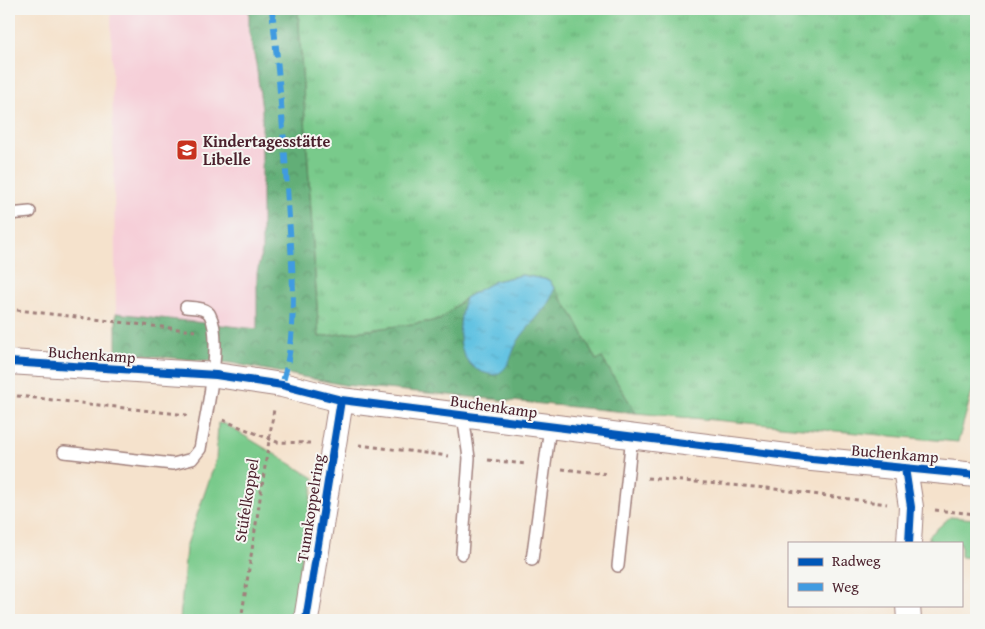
<svg xmlns="http://www.w3.org/2000/svg" width="985" height="629" viewBox="0 0 985 629" font-family="'Gentium Book Plus',serif">
<style>
.built{fill:#f6cfd8}
.grass{fill:url(#grass-tufts);stroke:#62745b}
.forest{fill:url(#forest-crowns);stroke:#566651}
.park{fill:#79ca8b;stroke:#62745b}
.water{fill:url(#water-ripples);stroke:#577186}
.lines{fill:none;stroke-linecap:round;stroke-linejoin:round}
.service-casing{stroke:#a0807c;stroke-width:14}
.minor-casing{stroke:#a0807c;stroke-width:26}
.path{stroke:#a0807c;stroke-width:3;stroke-dasharray:4 4;stroke-linecap:butt}
.service{stroke:#fff;stroke-width:11}
.minor{stroke:#fff;stroke-width:24}
.quiet{stroke:#409be1;stroke-width:6;stroke-dasharray:12 6;stroke-linecap:butt}
.cycleway-casing{stroke:#f6f6f2;stroke-width:11}
.cycleway{stroke:#0057b8;stroke-width:8}
.labels{text-anchor:middle;stroke-width:4;stroke-linejoin:round;paint-order:stroke}
.poi-label{font-size:16px;font-weight:bold;fill:#4a1f2b;stroke:#f6f6f2;text-anchor:start}
.street-label{font-size:16px;fill:#4a1f2b;stroke:#f6f6f2}
</style>
<defs>
<pattern id="grass-tufts" width="24" height="20" patternUnits="userSpaceOnUse" patternTransform="scale(1.25)"><rect width="24" height="20" fill="#79ca8b"/><path d="M3 7l-1-3M5 7V3M7 7l1-3M15 17l-1-3M17 17v-4M19 17l1-3" fill="none" stroke="#6aad78"/></pattern>
<pattern id="forest-crowns" width="20" height="18" patternUnits="userSpaceOnUse" patternTransform="scale(1.25)"><rect width="20" height="18" fill="#62ae77"/><path d="M2 6a3 3 0 1 1 6 0M12 15a3 3 0 1 1 6 0" fill="none" stroke="#538d62"/></pattern>
<pattern id="water-ripples" width="26" height="14" patternUnits="userSpaceOnUse" patternTransform="scale(1.25)"><rect width="26" height="14" fill="#64c3e2"/><path d="M2 4q2-2 4 0t4 0M15 11q2-2 4 0t4 0" fill="none" stroke="#58a7c2"/></pattern>
</defs>
<rect width="100%" height="100%" fill="#f6f6f2"/>
<filter id="ink" filterUnits="userSpaceOnUse"><feTurbulence type="fractalNoise" baseFrequency=".02" numOctaves="2"/><feDisplacementMap in="SourceGraphic" scale="10" xChannelSelector="R" yChannelSelector="G"/><feConvolveMatrix kernelMatrix="1 2 1 2 8 2 1 2 1" color-interpolation-filters="sRGB"/></filter>
<filter id="wash" filterUnits="userSpaceOnUse"><feTurbulence type="fractalNoise" baseFrequency=".0096" numOctaves="4" result="noise"/><feDisplacementMap in="SourceGraphic" scale="20" xChannelSelector="R" yChannelSelector="G"/><feGaussianBlur stdDeviation="1.12" result="paint"/><feColorMatrix in="noise" values="0 0 0 0 0 0 0 0 0 0 0 0 0 0 0 0 0 1.4 0 .05"/><feComposite in="paint" operator="in"/></filter>
<g filter="url(#wash)">
<rect width="100%" height="100%" fill="#f5e2cc"/>
<path class="built" d="M111,9H249V31L256,64L262,110V251L257,273V330L116,313Z"/>
<path class="grass" d="M298,9H976V378L958,442L636,413L602,358L596,360L574,317L465,298L440,320L319,337Z"/>
<path class="forest" d="M249,9H298L319,337L440,320L465,298L495,281L522,275L549,280L574,317L596,360L602,358L636,413L344,385L231,363L116,353V313L257,329V273L262,251V110L256,64L249,31Z"/>
<path class="park" d="M218,423L225,424L314,478L292,620H180L186,547L216,460Z
M950,517L976,519V558L961,557V543H929V536Z"/>
<path class="water" d="M522,275L549,280L554,288C551,308 527,325 517,343C510,356 511,367 496,375C454,372 456,329 465,298L495,281Z"/>
</g>
<g filter="url(#ink)">
<g class="lines">
<g class="service-casing">
<path id="service" d="M9,214L30,212
M64,452L173,464L192,459L200,449C205,419 224,341 210,315C206,307 194,308 186,307
M462,554L469,458L463,415
M532,560L550,427
M618,566L632,436"/>
</g>
<g class="minor-casing">
<path id="minor" d="M9,362L216,375L282,385L341,400L812,459L976,475
M905,468L911,507L909,543
M908,605L909,620
M306,620L341,400"/>
</g>
<path class="path" d="M9,309L195,331
M9,395L187,415
M223,420L277,442L310,443
M359,445L449,456
M488,460L526,464
M562,469L608,474
M647,478L767,488L887,504
M935,510L976,514
M241,620L274,409"/>
<use href="#service" class="service"/>
<use href="#minor" class="minor"/>
<path class="quiet" d="M272,9C279,73 284,138 288,203C292,261 299,329 282,385"/>
<g class="cycleway-casing">
<path id="cycleway" d="M9,362L216,375L282,385L341,400L812,459L976,475
M905,468L911,507L909,543
M306,620L341,400"/>
</g>
<use href="#cycleway" class="cycleway"/>
</g>
</g>
<defs>
<g id="school-square" transform="scale(1.125)"><rect x="-9" y="-9" width="18" height="18" rx="4" fill="#c8321e" stroke="#f6f6f2"/><path d="M0-5L7-2L0 1L-7-2ZM-4 1L0 2.5L4 1V4Q0 6-4 4Z" fill="#fff"/></g>
</defs>
<g fill-rule="evenodd">
<use href="#school-square" x="187" y="150"/>
</g>
<g class="labels">
<g class="poi-label">
<text x="203" y="147">Kindertagesstätte<tspan x="203" dy="18">Libelle</tspan></text>
</g>
<g class="street-label">
<text transform="translate(92 354) rotate(4)" y="6">Buchenkamp</text>
<text transform="translate(494 406) rotate(8)" y="6">Buchenkamp</text>
<text transform="translate(895 453) rotate(5)" y="6">Buchenkamp</text>
<text transform="translate(246 500) rotate(-81)" y="6">Stüfelkoppel</text>
<text transform="translate(310 508) rotate(-81)" y="6">Tunnkoppelring</text>
</g>
</g>
<rect width="985" height="629" fill="none" stroke="#f6f6f2" stroke-width="30"/>
<rect x="788" y="542" width="175" height="65" fill="#f6f6f2" stroke="#b1a0a2"/>
<rect x="798" y="558" width="25" height="8" fill="#0057b8" stroke="#b1a0a2"/>
<text x="832" y="566" font-size="15" fill="#4a1f2b">Radweg</text>
<rect x="798" y="583" width="25" height="8" fill="#409be1" stroke="#b1a0a2"/>
<text x="832" y="592" font-size="15" fill="#4a1f2b">Weg</text>
</svg>
